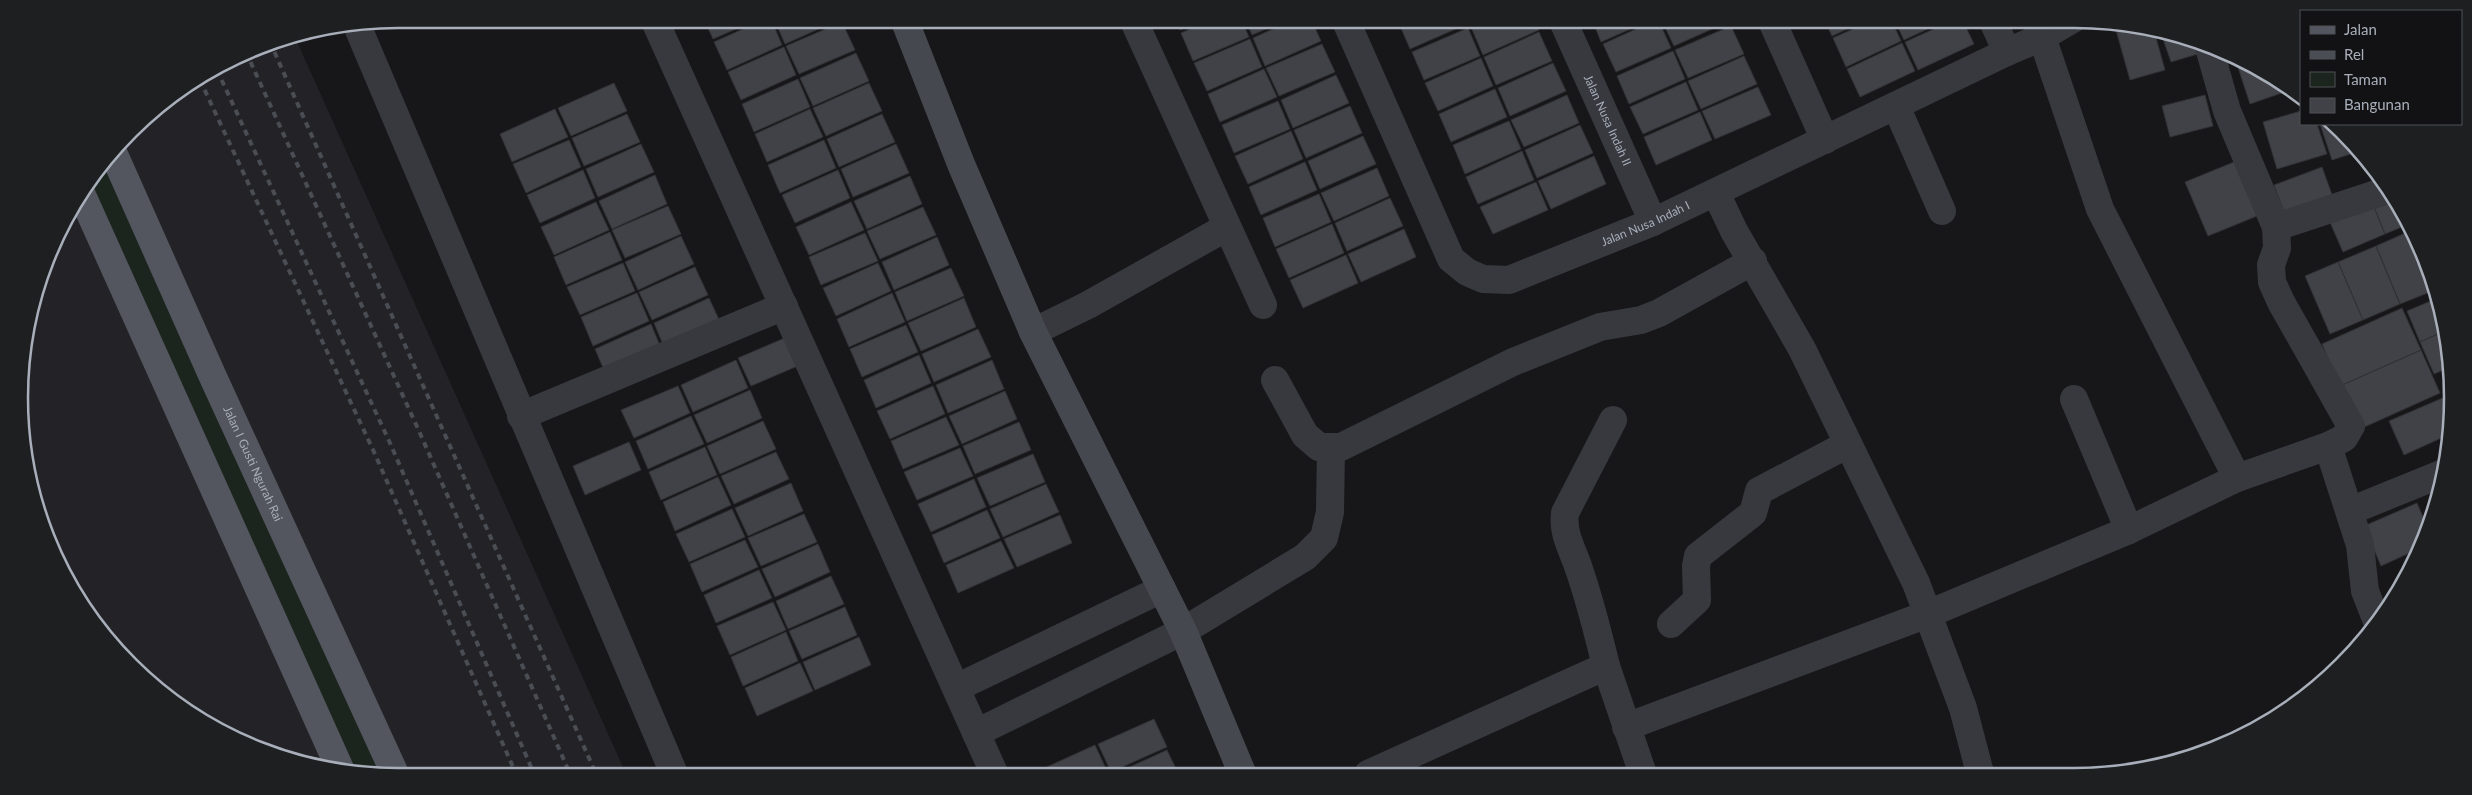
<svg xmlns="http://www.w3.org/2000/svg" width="2472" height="795" viewBox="0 0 2472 795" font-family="Lato,sans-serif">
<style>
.built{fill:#232327}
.green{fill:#1c251d}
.building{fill:#414247;stroke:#313136}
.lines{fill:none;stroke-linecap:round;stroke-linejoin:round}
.street{stroke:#38393f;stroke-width:28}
.secondary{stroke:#45484f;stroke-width:28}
.primary{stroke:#53565e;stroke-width:28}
.rail{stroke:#4a4d54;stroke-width:4;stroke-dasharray:6 5;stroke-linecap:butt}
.labels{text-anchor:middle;stroke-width:4.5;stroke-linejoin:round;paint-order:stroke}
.street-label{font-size:12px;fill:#a8afba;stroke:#121214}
.rim{fill:none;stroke:#a8afba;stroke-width:2.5}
</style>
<rect width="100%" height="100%" fill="#171719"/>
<path class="built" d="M294,35L627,776H396L112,150L148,113L253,47Z
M81,193L341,771L323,769L252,747L187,713L130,666L83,608L32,495L20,423L22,348L58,230Z"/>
<path class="green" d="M112,150L396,776L341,771L81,193L97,167Z"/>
<path class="building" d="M704,19H759L713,39Z
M765,19H771L782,45L727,70L714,42Z
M774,19H841L785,44Z
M1175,19H1206L1180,30Z
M1213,19H1241L1249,37L1193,61L1181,33Z
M1245,19H1289L1252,35Z
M1295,19H1311L1321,41L1265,66L1253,38Z
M1403,19H1464L1467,24L1410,49L1398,21Z
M1488,19H1534L1539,30L1483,55L1471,27Z
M1592,19H1653L1601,42Z
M1658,19L1671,48L1616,72L1603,44Z
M1661,19H1729L1730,21L1674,46Z
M1824,19H1869L1832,36Z
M1875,19H1891L1901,41L1846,67L1833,38Z
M1894,19H1949L1904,40Z
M1956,19H1962L1974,44L1918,70L1905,42Z
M842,22L855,50L799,74L786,46Z
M2114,23L2153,27L2165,70L2130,80Z
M1731,26L1744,54L1688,78L1675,50Z
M1468,28L1480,56L1424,80L1412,52Z
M2160,30L2198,41L2201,53L2171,62Z
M1539,32L1552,61L1496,85L1484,57Z
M1250,39L1262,67L1207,91L1194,63Z
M1902,43L1915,71L1860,97L1847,69Z
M1322,44L1335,72L1279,96L1266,68Z
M784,47L796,75L741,100L728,72Z
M1673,51L1685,79L1629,104L1617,76Z
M856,53L869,81L813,106L800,78Z
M2234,55L2285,83L2293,89L2250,104Z
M1744,56L1757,84L1701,109L1688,81Z
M1481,58L1493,86L1438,111L1425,83Z
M1553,63L1566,91L1510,116L1498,88Z
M1264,69L1277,97L1220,122L1208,94Z
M1336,75L1349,103L1293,128L1281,100Z
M798,79L810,107L754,132L742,104Z
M1686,82L1698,110L1643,134L1630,107Z
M614,83L627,111L571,136L558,108Z
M869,83L882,111L826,136L813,108Z
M1758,87L1771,115L1715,139L1702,111Z
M1495,89L1507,117L1451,142L1439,114Z
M1567,95L1579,123L1524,147L1511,120Z
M2205,95L2213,126L2170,137L2162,106Z
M1278,101L1290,129L1234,153L1222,125Z
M1350,106L1362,133L1306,158L1294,130Z
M555,109L568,137L512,162L500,134Z
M810,109L823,137L767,162L755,134Z
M2301,111V124H2317L2327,154L2277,169L2263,122Z
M1700,112L1712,140L1656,165L1644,137Z
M627,114L640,142L584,166L572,138Z
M882,114L895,142L839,167L827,139Z
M1509,121L1521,149L1465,174L1453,145Z
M2320,124H2335L2360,151L2332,160Z
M1580,125L1593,153L1537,178L1525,150Z
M1291,131L1303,159L1248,184L1235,156Z
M1363,136L1376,164L1320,189L1308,161Z
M569,140L581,167L526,193L513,164Z
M824,140L836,168L780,193L768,165Z
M641,144L654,172L598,197L586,169Z
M896,144L909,173L853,197L841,169Z
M1522,151L1534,180L1478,204L1466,177Z
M1594,156L1606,184L1551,209L1538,181Z
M1305,162L1317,190L1261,215L1249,187Z
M2234,162L2257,216L2208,236L2185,182Z
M2322,167L2335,203L2287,220L2274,185Z
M1377,168L1389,196L1334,221L1321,193Z
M583,170L595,198L540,223L527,195Z
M838,170L850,198L795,223L782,195Z
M655,175L667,204L612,229L599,201Z
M910,176L922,204L867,229L854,201Z
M1536,182L1548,210L1493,234L1480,207Z
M2392,193L2409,224L2385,234L2372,202Z
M1319,194L1331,222L1275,247L1263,218Z
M1390,198L1403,226L1347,251L1335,223Z
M596,202L609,230L554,255L541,227Z
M851,202L864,230L809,255L796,227Z
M2372,202L2385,234L2343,252L2329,220Z
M668,206L681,234L625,258L612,230Z
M923,207L936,235L880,259L867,231Z
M1332,224L1344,253L1289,278L1276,249Z
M1404,229L1416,257L1361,282L1348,254Z
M2410,231L2435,290L2400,304L2376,246Z
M610,232L622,260L566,285L554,257Z
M865,233L878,261L821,285L809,257Z
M681,236L694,264L638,290L625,262Z
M937,237L949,265L894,290L882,262Z
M2376,246L2400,304L2363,320L2338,262Z
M1346,255L1358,283L1303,308L1290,280Z
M2338,262L2363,320L2330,334L2305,276Z
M623,263L635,291L580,315L567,287Z
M878,263L891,291L836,316L823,288Z
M695,267L708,295L652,320L639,292Z
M951,268L964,296L907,321L895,292Z
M637,293L649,321L593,346L581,317Z
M892,293L905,322L849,347L837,319Z
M709,298L722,326L666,352L654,323Z
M964,298L976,327L921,351L908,323Z
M2438,298L2447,330L2420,342L2407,311Z
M2402,308L2421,350L2340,386L2322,344Z
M651,324L663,353L607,377L595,349Z
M906,325L918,352L862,377L850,349Z
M978,329L991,357L934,382L922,354Z
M2447,330L2450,367L2434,374L2420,342Z
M794,334L807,362L751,386L738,358Z
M2421,350L2440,393L2360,429L2340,386Z
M919,355L931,383L876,408L864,380Z
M736,360L748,388L693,412L681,385Z
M992,360L1004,389L948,413L936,385Z
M2451,376L2453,393L2447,378Z
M678,386L690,413L634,438L621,410Z
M933,386L945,414L890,439L877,411Z
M750,390L762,418L707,443L694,415Z
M1005,391L1017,419L962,444L949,416Z
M2445,397L2452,412L2450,434L2404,455L2389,421Z
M691,416L704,444L648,469L636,441Z
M946,417L959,445L903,469L891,441Z
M763,421L776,449L720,474L707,446Z
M1019,422L1031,450L975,474L963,446Z
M629,442L641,470L585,495L573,466Z
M705,447L717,475L661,500L649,472Z
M960,448L973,476L917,500L904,472Z
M776,452L789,479L734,504L721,476Z
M1033,454L1045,482L990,506L977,478Z
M718,477L731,505L675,531L663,502Z
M974,479L986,507L931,532L918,504Z
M791,483L803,511L748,536L735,508Z
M1046,484L1059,512L1003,537L990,509Z
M2417,503L2426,524L2416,550L2381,566L2364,526Z
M732,509L745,537L689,562L676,534Z
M987,510L1000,538L944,563L932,535Z
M804,514L817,542L761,566L748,538Z
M1060,515L1072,543L1017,567L1004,539Z
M745,540L758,567L702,592L690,564Z
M1001,541L1014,568L958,593L946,565Z
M818,544L830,572L775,597L762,569Z
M759,570L772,598L716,623L704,595Z
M831,576L844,604L788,629L776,601Z
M773,602L786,630L730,655L717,626Z
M845,607L857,635L802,659L789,631Z
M786,632L798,661L743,686L731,657Z
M859,637L871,665L815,690L803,662Z
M800,663L813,691L757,716L745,688Z
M1154,719L1167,747L1111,772L1098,744Z
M1095,745L1108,773L1042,775L1040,770Z
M1167,750L1179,775H1112Z"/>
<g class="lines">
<g class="street">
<path d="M654,19L995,775"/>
<path d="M1133,19L1263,305"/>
<path id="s1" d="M1345,19L1451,259L1467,272L1483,279L1509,280L1653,222L2007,52L2042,37L2073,19"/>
<path id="s2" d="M1562,19L1653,222"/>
<path d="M1771,19L1825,140"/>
<path d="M1992,19L2007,52"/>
<path d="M356,23L675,776"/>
<path d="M2042,37L2100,209L2237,478"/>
<path d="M1896,106L1942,211"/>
<path d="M1716,193L1734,231L1802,349L1916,583L1963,708L1980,773"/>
<path d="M2276,227L2391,189"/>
<path d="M1033,332L1088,305L1227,227"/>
<path d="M1275,380L1305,435L1319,447H1341L1513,362L1600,327L1641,320L1659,313L1753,261"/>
<path d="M2074,399L2129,530"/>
<path d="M521,416L784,306"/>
<path d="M2328,446L2360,545L2365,591L2376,619"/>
<path d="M2350,511L2446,472"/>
<path d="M1671,624L1697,600L1696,566L1698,556L1753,513L1759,491L1848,444"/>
<path d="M1606,666L1643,774"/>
<path d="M956,688L1162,589"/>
<path d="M1626,727L1928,614L2129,530L2237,478L2328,446L2344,438L2351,426L2281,302L2272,282L2271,265L2277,248L2276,227L2227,111L2208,44"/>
<path d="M976,733L1183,631L1305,557L1324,538L1330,512L1331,447"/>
<path d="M1368,774L1606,666C1598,633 1590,601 1579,569C1573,550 1562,534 1565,513L1613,420"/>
</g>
<path class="secondary" d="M904,19L961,164L1033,332L1183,631L1243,775"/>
<g class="primary">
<path id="s3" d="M112,150L213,377L396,776"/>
<path d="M81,193L341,771"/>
</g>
<path class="rail" d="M270,42L597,776
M246,52L419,431L571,776
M217,70L390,443L535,776
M200,80L374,452L517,776"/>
</g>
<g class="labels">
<g class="street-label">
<text dy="4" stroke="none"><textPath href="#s2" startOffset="111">Jalan Nusa Indah II</textPath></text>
<text dy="4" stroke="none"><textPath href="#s1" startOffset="474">Jalan Nusa Indah I</textPath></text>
<text dy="4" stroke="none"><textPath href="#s3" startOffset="344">Jalan I Gusti Ngurah Rai</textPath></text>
</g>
</g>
<path d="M0 0H2472V795H0ZM398 28H2074A370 370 0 0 1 2444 398V398A370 370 0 0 1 2074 768H398A370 370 0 0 1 28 398V398A370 370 0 0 1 398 28Z" fill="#1e1f21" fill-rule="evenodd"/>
<path class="rim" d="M398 28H2074A370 370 0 0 1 2444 398V398A370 370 0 0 1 2074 768H398A370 370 0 0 1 28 398V398A370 370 0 0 1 398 28Z"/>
<rect x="2300" y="10" width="162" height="115" fill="#121214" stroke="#4e5156"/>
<rect x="2310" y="26" width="25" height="8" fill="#53565e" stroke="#4e5156"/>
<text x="2344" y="35" font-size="15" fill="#a8afba">Jalan</text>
<rect x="2310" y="51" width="25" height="8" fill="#4a4d54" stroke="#4e5156"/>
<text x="2344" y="60" font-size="15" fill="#a8afba">Rel</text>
<rect x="2310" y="72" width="25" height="15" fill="#1c251d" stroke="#4e5156"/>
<text x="2344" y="85" font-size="15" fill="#a8afba">Taman</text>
<rect x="2310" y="98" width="25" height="15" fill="#414247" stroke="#4e5156"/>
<text x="2344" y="110" font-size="15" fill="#a8afba">Bangunan</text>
</svg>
